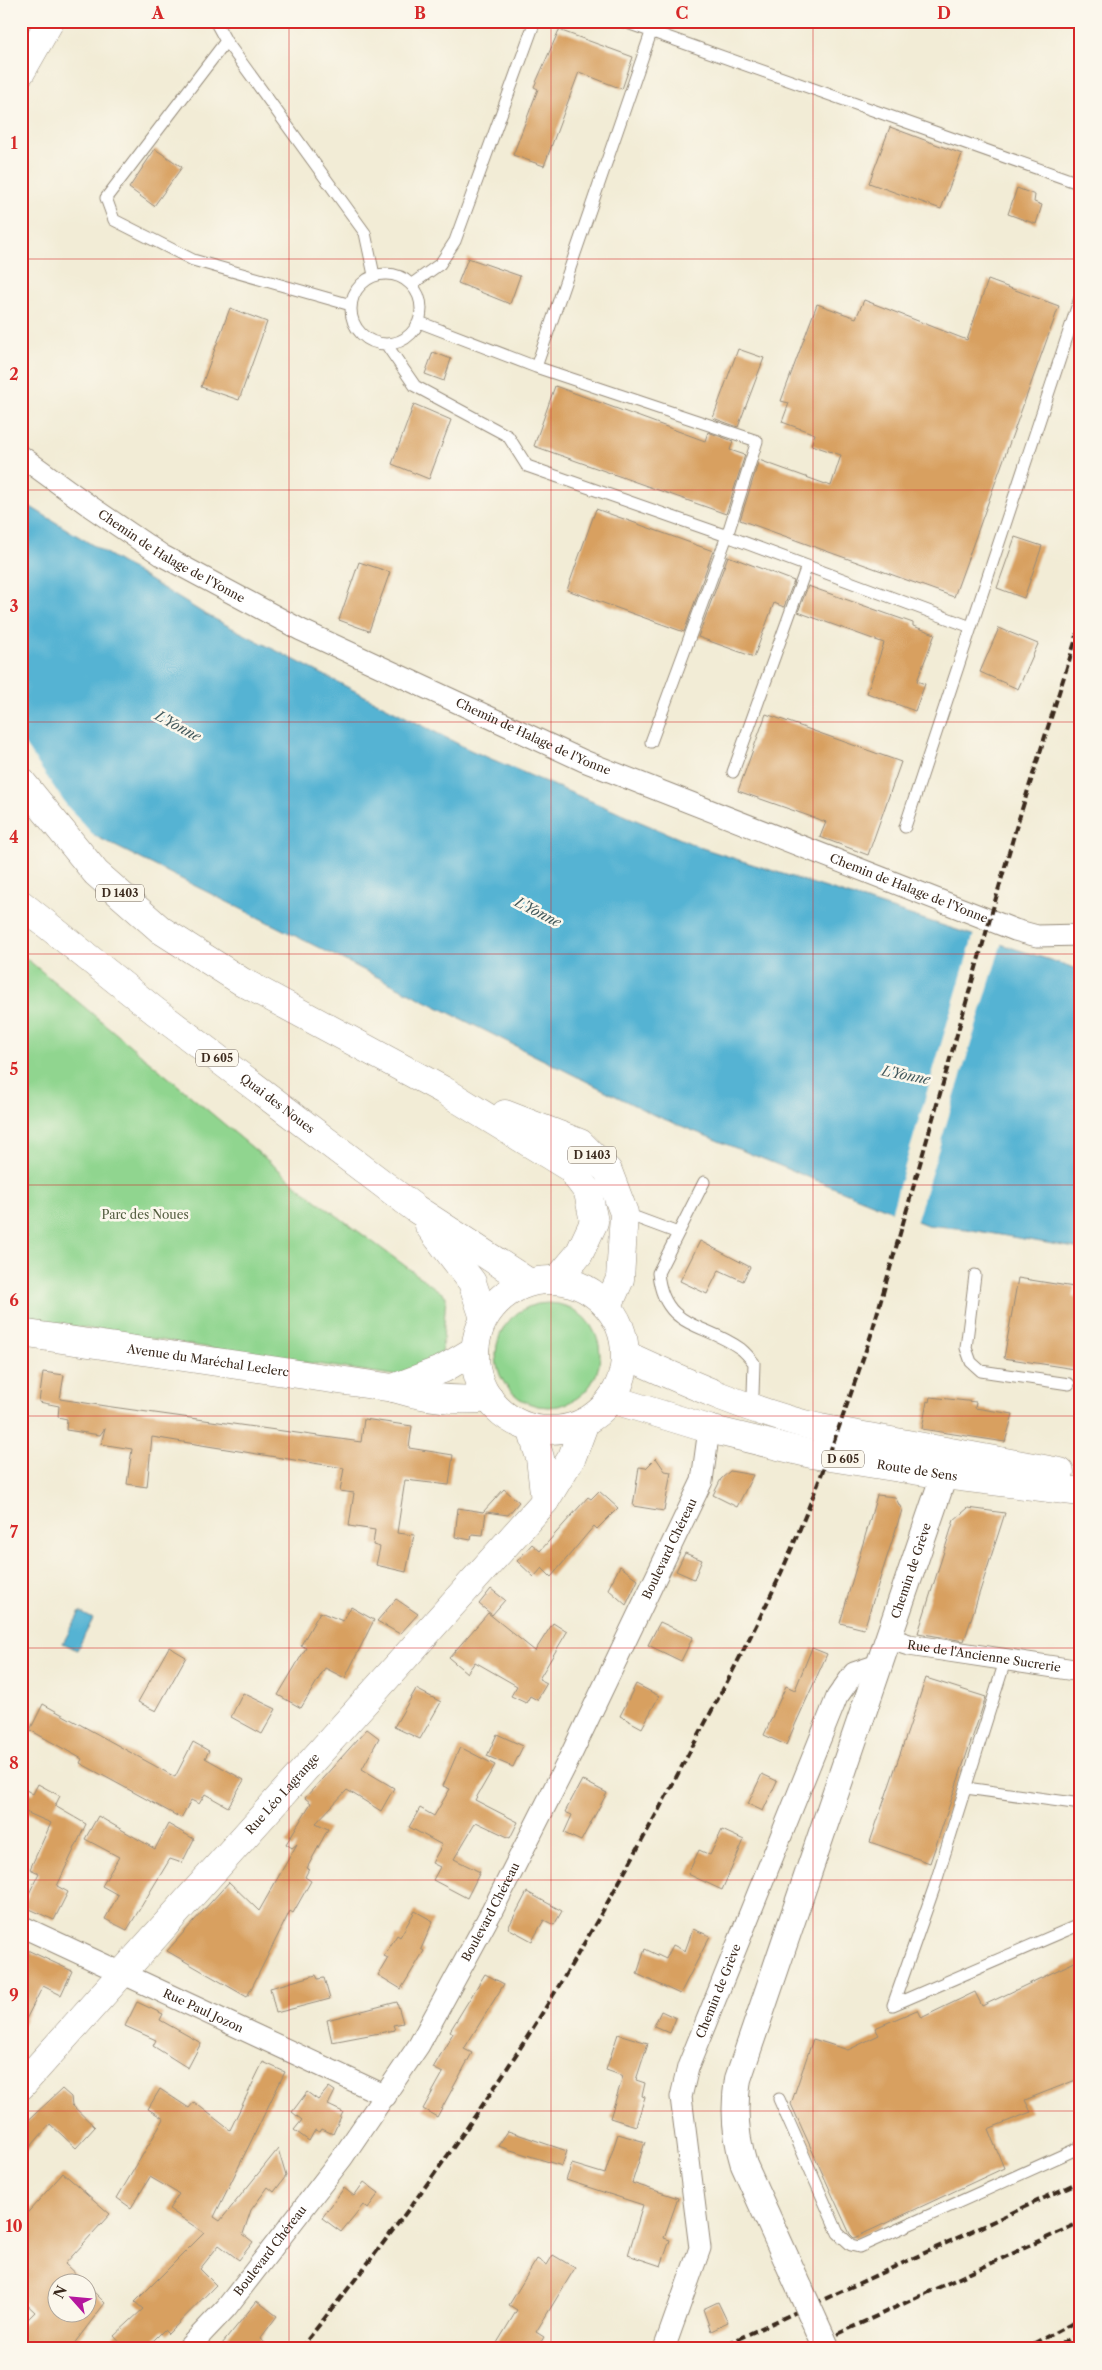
<svg xmlns="http://www.w3.org/2000/svg" width="1102" height="2370" viewBox="0 0 1102 2370" font-family="'Libre Caslon Text',serif">
<style>
.green{fill:#90d58f;stroke:#668056}
.water{fill:#55b3d3;stroke:#486e78}
.pier{fill:#f2ecd6}
.building{fill:#d8a061}
.lines{fill:none;stroke-linecap:round;stroke-linejoin:round}
.service-casing{stroke:#968b7a;stroke-width:13}
.minor-casing{stroke:#968b7a;stroke-width:23}
.tertiary-casing{stroke:#968b7a;stroke-width:28}
.secondary-casing{stroke:#968b7a;stroke-width:29}
.primary-casing{stroke:#968b7a;stroke-width:29}
.service{stroke:#fff;stroke-width:11}
.minor{stroke:#fff;stroke-width:21}
.tertiary{stroke:#fff;stroke-width:26}
.secondary{stroke:#fff;stroke-width:28}
.primary{stroke:#fff;stroke-width:28}
.rail{stroke:#3b2a1e;stroke-width:4;stroke-dasharray:8 4;stroke-linecap:butt}
.tertiary-bridge-casing{stroke:#968b7a;stroke-width:28;stroke-linecap:butt}
.tertiary-bridge{stroke:#fff;stroke-width:26}
.grid{fill:none;stroke:#d62828;stroke-width:1;stroke-opacity:0.55}
.labels{text-anchor:middle;stroke-width:5;stroke-linejoin:round;paint-order:stroke}
.shield{fill:#fbf7ec;stroke:#75685c;stroke-width:1}
.shield-label{font-size:11px;font-weight:bold;fill:#3b2a1e}
.street-label{font-size:12px;fill:#3b2a1e;stroke:#fbf7ec}
.park-label{font-size:12px;fill:#545d40;stroke:#fbf7ec}
.water-label{font-size:14px;font-style:italic;fill:#445a5d;stroke:#fbf7ec}
.neatline{fill:none;stroke:#d62828;stroke-width:2}
.grid-label{font-size:16px;text-anchor:middle;font-weight:bold;fill:#d62828}
</style>
<rect width="100%" height="100%" fill="#fbf7ec"/>
<filter id="ink" filterUnits="userSpaceOnUse"><feTurbulence type="fractalNoise" baseFrequency=".02" numOctaves="2"/><feDisplacementMap in="SourceGraphic" scale="10" xChannelSelector="R" yChannelSelector="G"/><feConvolveMatrix kernelMatrix="1 2 1 2 8 2 1 2 1" color-interpolation-filters="sRGB"/></filter>
<filter id="wash" filterUnits="userSpaceOnUse"><feTurbulence type="fractalNoise" baseFrequency=".0096" numOctaves="4" result="noise"/><feDisplacementMap in="SourceGraphic" scale="20" xChannelSelector="R" yChannelSelector="G"/><feGaussianBlur stdDeviation="1.12" result="paint"/><feColorMatrix in="noise" values="0 0 0 0 0 0 0 0 0 0 0 0 0 0 0 0 0 1.4 0 .05"/><feComposite in="paint" operator="in"/></filter>
<g filter="url(#wash)">
<rect width="100%" height="100%" fill="#f2ecd6"/>
<path class="green" d="M21,954L309,1195L446,1296L440,1382L248,1354L21,1318Z
M496 1355a52 52 0 1 1 104 0a52 52 0 1 1-104 0Z"/>
<path class="water" d="M21,501L203,613L470,750L702,848L1081,970V1249L966,1229L927,1225L654,1115L21,799Z
M80,1612L93,1619L77,1650L63,1643Z"/>
<path class="pier" d="M21,739L67,806L98,840L21,802Z
M974,933L1002,942L916,1223L891,1213Z"/>
<g id="blocks">
<path class="building" d="M559,30L633,57L622,89L579,72L544,166L513,155L538,89L534,87Z
M890,127L962,154L941,209L869,183Z
M155,149L182,167L154,206L129,188Z
M1017,188L1035,195L1034,202L1042,205L1036,224L1008,214Z
M468,258L520,276L510,304L458,283Z
M988,280L1059,306L954,597L740,520L759,460L831,486L841,455L811,445L815,434L782,422L789,403L781,401L817,304L856,318L864,300L967,340Z
M230,308L267,322L239,400L201,387Z
M738,349L764,358L738,427L713,418Z
M433,352L451,359L444,381L425,374Z
M555,386L705,441L708,432L733,441L730,450L745,455L726,514L534,446Z
M414,404L451,420L429,479L392,464Z
M596,509L713,551L684,632L567,590Z
M1015,537L1042,546L1024,598L997,588Z
M728,556L794,581L784,607L774,603L754,657L698,637Z
M359,562L390,572L369,631L339,620Z
M808,586L913,623V626L935,634L917,681L925,684L915,711L867,693L884,643L798,612Z
M999,628L1038,644L1018,689L980,672Z
M766,714L901,762L868,855L820,837L826,822L738,791Z
M700,1241L750,1267L743,1281L719,1270L707,1294L680,1281Z
M1018,1278L1074,1287L1072,1297L1081,1298V1370L1004,1358Z
M43,1372L64,1375L60,1399L105,1406L361,1442L364,1419L412,1426L409,1448L453,1455L449,1485L405,1480L397,1533L414,1535L406,1572L376,1565L380,1547L373,1545L375,1530L349,1526L354,1493L340,1491L344,1468L152,1437L147,1487L127,1484L132,1449L101,1444L105,1428L100,1435L66,1430L67,1419L58,1417L59,1406L39,1402Z
M930,1397L976,1402L975,1408L1013,1414L1005,1442L922,1429L927,1401L929,1402Z
M656,1458L665,1471L671,1472L664,1511L633,1506L639,1467L646,1468Z
M730,1471L753,1475L737,1507L713,1495L721,1479Z
M504,1489L519,1502L508,1515L486,1512L483,1535L472,1534L471,1540L455,1537L458,1508L483,1512Z
M599,1491L618,1508L597,1529L594,1526L551,1577L542,1568L534,1577L517,1561L532,1544L540,1551L588,1497L591,1499Z
M877,1495L895,1497L902,1510L864,1629L840,1623Z
M968,1508L1005,1513L964,1641L918,1633L954,1520Z
M685,1553L702,1560L694,1579L676,1571Z
M620,1566L638,1580L626,1605L608,1589Z
M491,1589L505,1600L492,1615L479,1604Z
M396,1599L418,1614L400,1634L377,1621Z
M351,1607L374,1620L345,1678L325,1668L301,1708L278,1695L306,1648L301,1645L320,1612L343,1621Z
M488,1613L535,1651L553,1623L567,1632L539,1679L547,1683L537,1700L530,1696L526,1703L511,1696L517,1686L475,1662L467,1673L449,1658Z
M660,1622L693,1637L681,1661L648,1645Z
M169,1647L186,1657L156,1711L138,1702Z
M812,1648L827,1654L786,1745L764,1735L786,1686L795,1690Z
M926,1678L986,1697L930,1863L870,1842Z
M636,1684L659,1696L642,1728L620,1716Z
M416,1689L441,1702L420,1739L394,1727Z
M243,1693L276,1709L262,1734L231,1717Z
M43,1704L175,1777L193,1742L209,1751L205,1758L244,1780L228,1807L205,1794L199,1804L191,1800L181,1818L80,1763L82,1759L30,1730Z
M367,1729L379,1738L362,1769L394,1788L381,1811L347,1790L316,1823L328,1829L307,1868L309,1869L305,1877L311,1881L293,1913L290,1911L247,1997L167,1951L229,1882L259,1911L297,1844L292,1848L286,1844L311,1803L305,1798Z
M497,1734L523,1746L513,1767L487,1756Z
M460,1747L495,1765L475,1800L518,1822L510,1838L476,1822L454,1859L480,1872L467,1898L433,1880L440,1867L432,1863L442,1845L409,1827L420,1808L434,1816L450,1789L443,1786Z
M762,1774L777,1781L763,1811L748,1804Z
M582,1780L607,1793L581,1841L564,1833L572,1815L565,1812Z
M38,1784L60,1796L55,1806L86,1824L57,1886L68,1892L54,1920L23,1906L39,1873L30,1869L51,1823L21,1810V1787L33,1794Z
M98,1816L155,1849L168,1824L194,1839L182,1863L170,1859L127,1930L105,1919L118,1895L102,1886L119,1857L85,1839Z
M722,1830L744,1840L722,1890L688,1874L699,1850L710,1855Z
M527,1892L562,1911L554,1925L544,1920L532,1941L508,1928Z
M415,1911L433,1921L421,1949L424,1951L401,1989L378,1975L388,1958L384,1956L397,1935L400,1937Z
M693,1929L710,1936L680,1994L637,1974L645,1949L666,1959L673,1945L685,1951Z
M21,1947L72,1971L61,1995L43,1986L21,2029Z
M1081,1959V2078L1025,2100L1031,2112L988,2129L1004,2168L854,2238L850,2234L791,2104L813,2039L848,2050L879,2035L875,2028L917,2010L921,2018L975,1992L982,2006Z
M485,1974L504,1984L464,2049L472,2053L437,2117L423,2109L443,2073L433,2068L453,2033L450,2031Z
M316,1975L318,1979L324,1978L330,1999L276,2013L270,1988Z
M137,2002L163,2014L160,2020L201,2043L188,2068L153,2046L156,2040L125,2026Z
M397,2002L403,2023L393,2025L395,2030L332,2042L327,2020Z
M661,2011L676,2018L670,2033L654,2026Z
M618,2034L648,2043L636,2080L645,2083L642,2096L645,2097L636,2126L610,2118L623,2076L606,2070Z
M263,2062L285,2072L214,2217L220,2221L278,2149L286,2176L274,2192L268,2187L251,2210L243,2234L253,2242L239,2260L219,2245L200,2269L216,2285L168,2334L164,2330L145,2349H126L114,2336L143,2309L135,2302L204,2233L169,2209L179,2194L150,2177L131,2208L117,2198L164,2119L148,2109L160,2089L189,2108L194,2102L230,2130Z
M329,2087L335,2091L328,2105L343,2112L333,2134L322,2129L320,2132L315,2130L309,2141L294,2130L302,2120L292,2112L307,2092L318,2100Z
M62,2089L71,2097L72,2105L95,2127L76,2148L50,2124L21,2158V2127Z
M508,2131L567,2151L562,2166L498,2146Z
M618,2134L645,2142L632,2183L678,2198L664,2238L670,2240L661,2266L628,2255L643,2205L566,2180L572,2164L605,2174Z
M63,2173L110,2214L65,2264L84,2282H58V2312H88V2286L105,2303L70,2349H27L21,2339V2326L35,2312L21,2299V2220Z
M364,2182L379,2193L368,2208L363,2205L341,2232L322,2218L344,2188L354,2196Z
M553,2255L575,2268L536,2332L544,2337L537,2349H506L497,2343L517,2310L509,2305L537,2259L547,2265Z
M257,2301L277,2316L260,2339L272,2349H218Z
M718,2302L728,2323L711,2331L703,2309Z"/>
</g>
</g>
<g filter="url(#ink)">
<use href="#blocks" fill-opacity="0" stroke="#968b7a" stroke-width="1"/>
<g class="lines">
<g class="service-casing">
<path id="service" d="M215,21L226,41
M622,21L1081,184
M351 309a35 35 0 1 1 70 0a35 35 0 1 1-70 0Z
M412,284L440,264L455,241L535,21
M351,305L193,260L114,220L106,198L226,41L365,233L374,275
M419,322L536,367L655,21
M386,344L415,386L508,436L527,466L727,536L757,441L536,367
M651,742L727,536L971,627
M733,772L807,566
M905,827L1081,295
M704,1182L658,1273C664,1330 704,1322 741,1349C746,1353 750,1358 754,1363L753,1394
M624,1213L678,1233
M975,1275L966,1348L971,1362L981,1371L1069,1384
M1006,1658L934,1888L893,2005L1081,1924
M966,1788L1081,1804
M779,2099L838,2233L851,2245L859,2247L1081,2147"/>
</g>
<g class="minor-casing">
<g id="minor">
<path id="s1" d="M21,456L91,507L163,556L301,630L584,761L1015,930L1037,936L1081,935"/>
<path id="s2" d="M887,1638L909,1645L1081,1671"/>
<path id="s3" d="M21,1926L386,2096"/>
<path id="s4" d="M187,2349L226,2308L342,2158L419,2045L492,1911L569,1759L702,1481L709,1429"/>
<path id="s5" d="M664,2349L700,2248L681,2097L688,2067L837,1697L854,1673L878,1665"/>
</g>
</g>
<g class="tertiary-casing">
<g id="tertiary">
<path id="s6" d="M800,2289L744,2165C735,2136 733,2110 738,2079L944,1475"/>
</g>
</g>
<g class="secondary-casing">
<g id="secondary">
<path id="s7" d="M21,1333L393,1388C425,1398 455,1402 489,1398"/>
<path d="M393,1388L443,1369L475,1350"/>
<path d="M531,1428L540,1458L545,1501"/>
<path id="s8" d="M21,2086L545,1501L572,1457L585,1422"/>
</g>
</g>
<g class="primary-casing">
<g id="primary">
<path d="M21,72L50,21"/>
<path d="M21,781L96,873L161,930L241,981L443,1090L570,1168L588,1192L594,1222L579,1254L558,1279"/>
<path id="s9" d="M21,904L155,1011L416,1209L528,1282"/>
<path d="M505,1114L580,1143L608,1171L624,1213L620,1279L608,1306"/>
<path d="M429,1226L472,1282L484,1318"/>
<circle cx="550" cy="1355" r="75"/>
<path d="M626,1355C689,1384 752,1412 820,1428L1060,1472"/>
<path id="s10" d="M611,1399L709,1429L811,1454L944,1475L1081,1492"/>
</g>
</g>
<use href="#service" class="service"/>
<use href="#minor" class="minor"/>
<use href="#tertiary" class="tertiary"/>
<use href="#secondary" class="secondary"/>
<use href="#primary" class="primary"/>
<path class="rail" d="M300,2349C367,2266 431,2182 490,2094C560,1990 621,1881 680,1770C713,1708 747,1646 777,1582C813,1502 843,1418 871,1335L1016,828L1081,623
M716,2349L1081,2181
M805,2349L1081,2222
M1023,2349L1081,2319
M1051,2349L1081,2333"/>
<g class="tertiary-bridge-casing">
<path id="tertiary-bridge" d="M800,2289L827,2349"/>
</g>
<use href="#tertiary-bridge" class="tertiary-bridge"/>
</g>
</g>
<path class="grid" d="M289,21V2349M551,21V2349M813,21V2349M21,259H1081M21,490H1081M21,722H1081M21,954H1081M21,1185H1081M21,1416H1081M21,1648H1081M21,1880H1081M21,2111H1081"/>
<g class="labels">
<g class="shield">
<rect x="96" y="884.5" width="48" height="17" rx="4"/>
<rect x="196" y="1049.5" width="42" height="17" rx="4"/>
<rect x="568" y="1146.5" width="48" height="17" rx="4"/>
<rect x="822" y="1450.5" width="42" height="17" rx="4"/>
</g>
<g class="shield-label">
<text x="120" y="897">D 1403</text>
<text x="217" y="1062">D 605</text>
<text x="592" y="1159">D 1403</text>
<text x="843" y="1463">D 605</text>
</g>
<g class="street-label">
<text dy="4" stroke="none"><textPath href="#s1" startOffset="181">Chemin de Halage de l'Yonne</textPath></text>
<text dy="4" stroke="none"><textPath href="#s1" startOffset="586">Chemin de Halage de l'Yonne</textPath></text>
<text dy="4" stroke="none"><textPath href="#s1" startOffset="991">Chemin de Halage de l'Yonne</textPath></text>
<text dy="4" stroke="none"><textPath href="#s9" startOffset="325">Quai des Noues</textPath></text>
<text dy="4" stroke="none"><textPath href="#s7" startOffset="189">Avenue du Maréchal Leclerc</textPath></text>
<text dy="4" stroke="none"><textPath href="#s10" startOffset="315">Route de Sens</textPath></text>
<text dy="4" stroke="none"><textPath href="#s4" startOffset="939">Boulevard Chéreau</textPath></text>
<text dy="4" stroke="none"><textPath href="#s6" startOffset="760">Chemin de Grève</textPath></text>
<text dy="4" stroke="none"><textPath href="#s2" startOffset="99">Rue de l'Ancienne Sucrerie</textPath></text>
<text dy="4" stroke="none"><textPath href="#s8" startOffset="392">Rue Léo Lagrange</textPath></text>
<text dy="4" stroke="none"><textPath href="#s4" startOffset="534">Boulevard Chéreau</textPath></text>
<text dy="4" stroke="none"><textPath href="#s5" startOffset="372">Chemin de Grève</textPath></text>
<text dy="4" stroke="none"><textPath href="#s3" startOffset="201">Rue Paul Jozon</textPath></text>
<text dy="4" stroke="none"><textPath href="#s4" startOffset="129">Boulevard Chéreau</textPath></text>
</g>
<g class="park-label">
<text x="145" y="1219">Parc des Noues</text>
</g>
<g class="water-label">
<text transform="translate(178 726) rotate(28)" y="5">L'Yonne</text>
<text transform="translate(538 912) rotate(27)" y="5">L'Yonne</text>
<text transform="translate(906 1075) rotate(11)" y="5">L'Yonne</text>
</g>
</g>
<rect width="1102" height="2370" fill="none" stroke="#fbf7ec" stroke-width="55"/>
<g transform="translate(72 2298) rotate(297)"><circle r="24" fill="#fbf7ec" stroke="#aea59a"/>
<path d="M0-4L9 19L0 12L-9 19Z" fill="#b5179e"/>
<text y="-8" font-size="14" font-weight="bold" text-anchor="middle" fill="#3b2a1e">N</text>
</g>
<rect x="28" y="28" width="1046" height="2314" class="neatline"/>
<g class="grid-label">
<text x="158" y="19">A</text>
<text x="420" y="19">B</text>
<text x="682" y="19">C</text>
<text x="944" y="19">D</text>
<text x="14" y="149">1</text>
<text x="14" y="380">2</text>
<text x="14" y="612">3</text>
<text x="14" y="843">4</text>
<text x="14" y="1075">5</text>
<text x="14" y="1306">6</text>
<text x="14" y="1538">7</text>
<text x="14" y="1769">8</text>
<text x="14" y="2001">9</text>
<text x="14" y="2232">10</text>
</g>
</svg>
